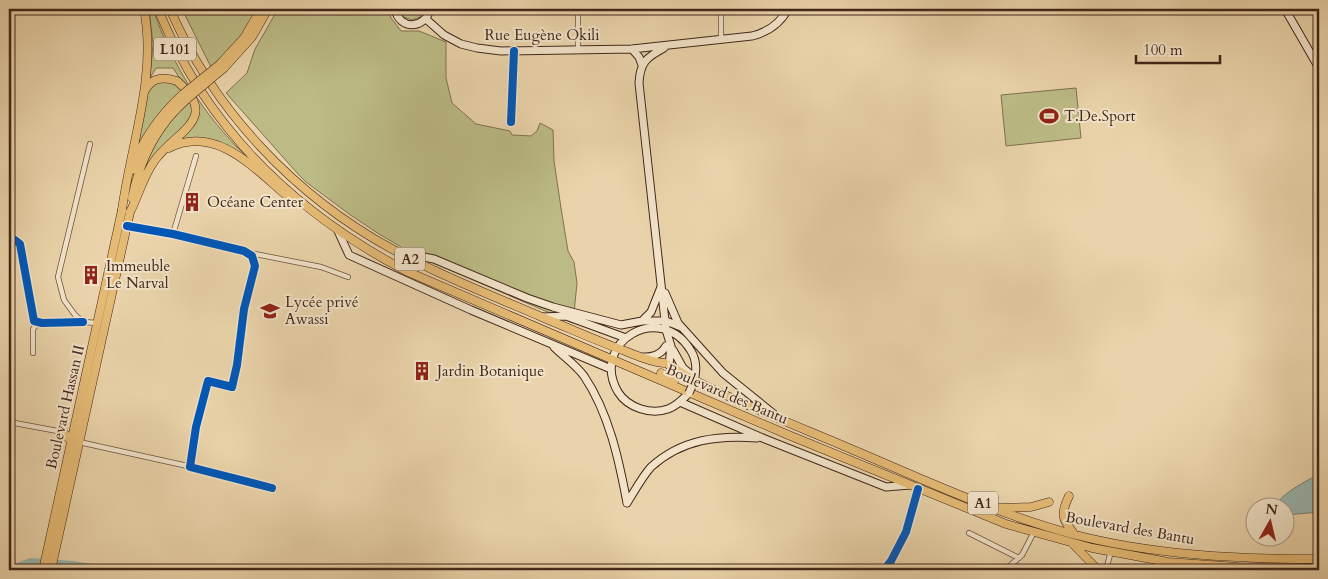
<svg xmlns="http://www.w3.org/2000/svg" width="1328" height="579" viewBox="0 0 1328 579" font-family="Cardo,serif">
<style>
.green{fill:#bcbb85;stroke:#7f7150}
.water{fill:#99b7af;stroke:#767d73}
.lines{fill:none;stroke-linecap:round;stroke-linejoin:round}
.river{stroke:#99b7af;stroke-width:10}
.minor-casing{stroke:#6c523e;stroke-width:6}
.secondary-casing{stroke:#42271a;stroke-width:9}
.primary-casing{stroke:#42271a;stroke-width:9}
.trunk-casing{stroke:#42271a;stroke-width:9}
.minor{stroke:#f1e2c8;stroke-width:4.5}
.secondary{stroke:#f1e2c8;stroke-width:7}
.primary{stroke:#e5ba75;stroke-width:8}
.trunk{stroke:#e5ba75;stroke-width:8}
.secondary-bridge-casing{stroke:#42271a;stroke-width:9;stroke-linecap:butt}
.trunk-bridge-casing{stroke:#42271a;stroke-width:9;stroke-linecap:butt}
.secondary-bridge{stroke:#f1e2c8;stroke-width:7}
.trunk-bridge{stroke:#e5ba75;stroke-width:8}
.cycleway-casing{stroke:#f1e2c8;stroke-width:11}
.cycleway{stroke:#0057b8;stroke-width:8}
.labels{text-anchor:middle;stroke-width:4;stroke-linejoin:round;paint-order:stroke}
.shield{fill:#f1e2c8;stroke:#765f4e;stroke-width:1}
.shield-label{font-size:14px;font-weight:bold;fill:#42271a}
.street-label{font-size:15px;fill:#42271a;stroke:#f1e2c8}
.poi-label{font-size:15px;fill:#42271a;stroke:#f1e2c8;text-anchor:start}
</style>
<rect width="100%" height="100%" fill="#ead3aa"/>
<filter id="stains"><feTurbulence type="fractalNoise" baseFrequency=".004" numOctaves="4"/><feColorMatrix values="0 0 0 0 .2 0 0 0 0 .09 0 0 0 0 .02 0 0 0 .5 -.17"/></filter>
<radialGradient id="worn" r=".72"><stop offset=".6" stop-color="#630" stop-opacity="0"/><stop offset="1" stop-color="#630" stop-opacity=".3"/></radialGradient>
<path class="green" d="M149,9H153C172,65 204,116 247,157C223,142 206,135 177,141L195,123L197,105L173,68H156L150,78L153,44Z
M182,9H259C247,31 231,52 211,67Z
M278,9H387L391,18L401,31H419L446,42V78L452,103L476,124L510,131L512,135L531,136L537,131L540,123L553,130L554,161L561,208L568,251L574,262L577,283L573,323L413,254L379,234L349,214L306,182L298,174L226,93L247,73L255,49Z
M399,9H424L420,17L412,20L404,17Z
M171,81L183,89L134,156L147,91L153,82Z
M1076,88L1081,138L1006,146L1001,95Z
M190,101L192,105L191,120L161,147L144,169C154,142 169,120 190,101Z"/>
<path class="water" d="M1319,474V512L1286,515V506H1276C1279,495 1308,480 1319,474Z"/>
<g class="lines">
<path class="river" d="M12,570L31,563L73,566L97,570"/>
<g class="minor-casing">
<path id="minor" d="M578,9V50
M721,9V40
M511,122L514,51
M90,144L58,277L64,300L75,315L83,322L98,323
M127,226L173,234L244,251L252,256L255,266L244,309L237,365L232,387L208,381L196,427L190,467L272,488
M173,234L196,156
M9,240H15L20,244L34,321L42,323L81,322
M250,253L321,267L348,277
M33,353V329L38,323
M9,422L63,432
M79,442L192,467
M969,533L1019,558
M884,570L891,561L906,532L918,489
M1005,570L1022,555L1034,532
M1106,570L1111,551"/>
</g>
<g class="secondary-casing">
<path id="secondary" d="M395,9C399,30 425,30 430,9
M1285,9L1319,68
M426,19L444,35L461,44L477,48L501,51L632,49L752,36C768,32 780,24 788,9
M664,48C647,57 640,62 639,83L666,330L671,346L669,365
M632,49L639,57L642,65
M338,231L349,255L471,310L611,369
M403,253L434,259L527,298L553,307L621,325L642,321L651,312L661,287
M665,293L678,323L723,373L775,415
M543,317L566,316L626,338
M642,321H666L681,327
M554,347C563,356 576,365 584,376C609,413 619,460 627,503
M673,350L683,368L695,378
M643,357C653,357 661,355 666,346
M689,393C683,399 677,406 668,409C651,415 628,408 618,392C589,342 661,300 691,351C697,360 697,374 693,384
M680,402L765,439L886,487L910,485
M627,503C634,492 642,477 651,467C682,439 718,435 757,438"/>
</g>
<g class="primary-casing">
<path id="primary" d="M63,432L71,441
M43,570L122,210
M51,570L130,212"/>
</g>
<g class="trunk-casing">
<path id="trunk" d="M158,9C206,127 294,212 406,271L786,434L1006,524L1092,548L1168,562L1238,567L1319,568
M170,9C214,111 295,196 392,249C441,276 493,296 544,318C571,329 597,341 625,351C638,356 650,362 664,363
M220,64L244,38L261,9
M224,68L252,37L268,9
M169,148C218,123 258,173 292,200
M132,170C142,139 160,115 183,94
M132,198C140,159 157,125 187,99
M122,210C131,143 157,77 144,9
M130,212C139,195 143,176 155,160C176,131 221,119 177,81C165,77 152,77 146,89
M669,365C677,369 684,375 692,379C743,405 797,426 851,449C922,479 997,514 1072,534C1152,555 1237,559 1319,559
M661,373L674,381
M1069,496C1060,515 1062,518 1074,534
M999,508L1031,507L1049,502
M1073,544L1098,570"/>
</g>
<use href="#minor" class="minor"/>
<use href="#secondary" class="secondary"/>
<use href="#primary" class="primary"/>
<use href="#trunk" class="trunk"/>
<g class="secondary-bridge-casing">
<path id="secondary-bridge" d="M689,393L692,386"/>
</g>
<g class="trunk-bridge-casing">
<path id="trunk-bridge" d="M183,94L220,64
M187,99L224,68"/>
</g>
<use href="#secondary-bridge" class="secondary-bridge"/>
<use href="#trunk-bridge" class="trunk-bridge"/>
<g class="cycleway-casing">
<path id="cycleway" d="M511,122L514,51
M127,226L173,234L244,251L252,256L255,266L244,309L237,365L232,387L208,381L196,427L190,467L272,488
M9,240H15L20,244L34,321L42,323L83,322
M884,570L891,561L906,532L918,489"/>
</g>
<use href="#cycleway" class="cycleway"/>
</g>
<defs>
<g id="stadium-bare" transform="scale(1.5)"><path d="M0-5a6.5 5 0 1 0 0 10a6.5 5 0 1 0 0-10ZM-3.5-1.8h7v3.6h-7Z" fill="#8f2418" stroke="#f1e2c8" stroke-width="2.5" paint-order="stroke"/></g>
<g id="building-bare" transform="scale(1.5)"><path d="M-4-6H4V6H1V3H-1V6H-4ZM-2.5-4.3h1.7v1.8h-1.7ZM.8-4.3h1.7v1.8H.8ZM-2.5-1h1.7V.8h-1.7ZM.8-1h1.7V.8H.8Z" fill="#8f2418" stroke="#f1e2c8" stroke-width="2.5" paint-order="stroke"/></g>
<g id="school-bare" transform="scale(1.5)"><path d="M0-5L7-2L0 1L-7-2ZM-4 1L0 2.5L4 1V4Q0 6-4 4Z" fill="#8f2418" stroke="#f1e2c8" stroke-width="2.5" paint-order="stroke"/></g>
</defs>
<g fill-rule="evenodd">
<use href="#stadium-bare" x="1049" y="116"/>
<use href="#building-bare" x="192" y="202"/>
<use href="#building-bare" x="91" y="275"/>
<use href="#school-bare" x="270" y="311"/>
<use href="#building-bare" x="422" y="371"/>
</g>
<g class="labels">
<g class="shield">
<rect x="154" y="37.5" width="42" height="23" rx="4"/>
<rect x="395" y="247.5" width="30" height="23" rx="4"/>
<rect x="968" y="491.5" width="30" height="23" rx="4"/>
</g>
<g class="shield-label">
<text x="175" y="54">L101</text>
<text x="410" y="264">A2</text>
<text x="983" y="508">A1</text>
</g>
<g class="street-label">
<text x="542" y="40">Rue Eugène Okili</text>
<text transform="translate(727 394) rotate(23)" y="5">Boulevard des Bantu</text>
<text transform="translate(65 407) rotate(-77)" y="5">Boulevard Hassan II</text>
<text transform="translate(1130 528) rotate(10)" y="5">Boulevard des Bantu</text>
</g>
<g class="poi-label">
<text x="1064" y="121">T.De.Sport</text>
<text x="207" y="207">Océane Center</text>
<text x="106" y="271">Immeuble<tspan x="106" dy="17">Le Narval</tspan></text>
<text x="285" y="307">Lycée privé<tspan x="285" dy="17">Awassi</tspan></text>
<text x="437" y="376">Jardin Botanique</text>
</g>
</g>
<rect width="1328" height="579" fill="none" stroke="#ead3aa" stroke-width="30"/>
<rect x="10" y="10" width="1308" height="559" fill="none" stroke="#42271a" stroke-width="2.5"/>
<rect x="15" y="15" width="1298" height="549" fill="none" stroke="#42271a"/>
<g transform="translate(1270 522) rotate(8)"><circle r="24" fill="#f1e2c8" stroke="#ab9782"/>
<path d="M0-4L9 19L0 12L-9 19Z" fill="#8f2418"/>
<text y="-8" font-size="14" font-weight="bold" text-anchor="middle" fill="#42271a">N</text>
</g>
<path d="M1136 55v8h84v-8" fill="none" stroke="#42271a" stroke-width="2.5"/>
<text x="1143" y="55" font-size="15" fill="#42271a" stroke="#f1e2c8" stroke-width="4" paint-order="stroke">100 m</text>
<rect width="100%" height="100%" filter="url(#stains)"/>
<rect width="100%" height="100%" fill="url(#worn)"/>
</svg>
